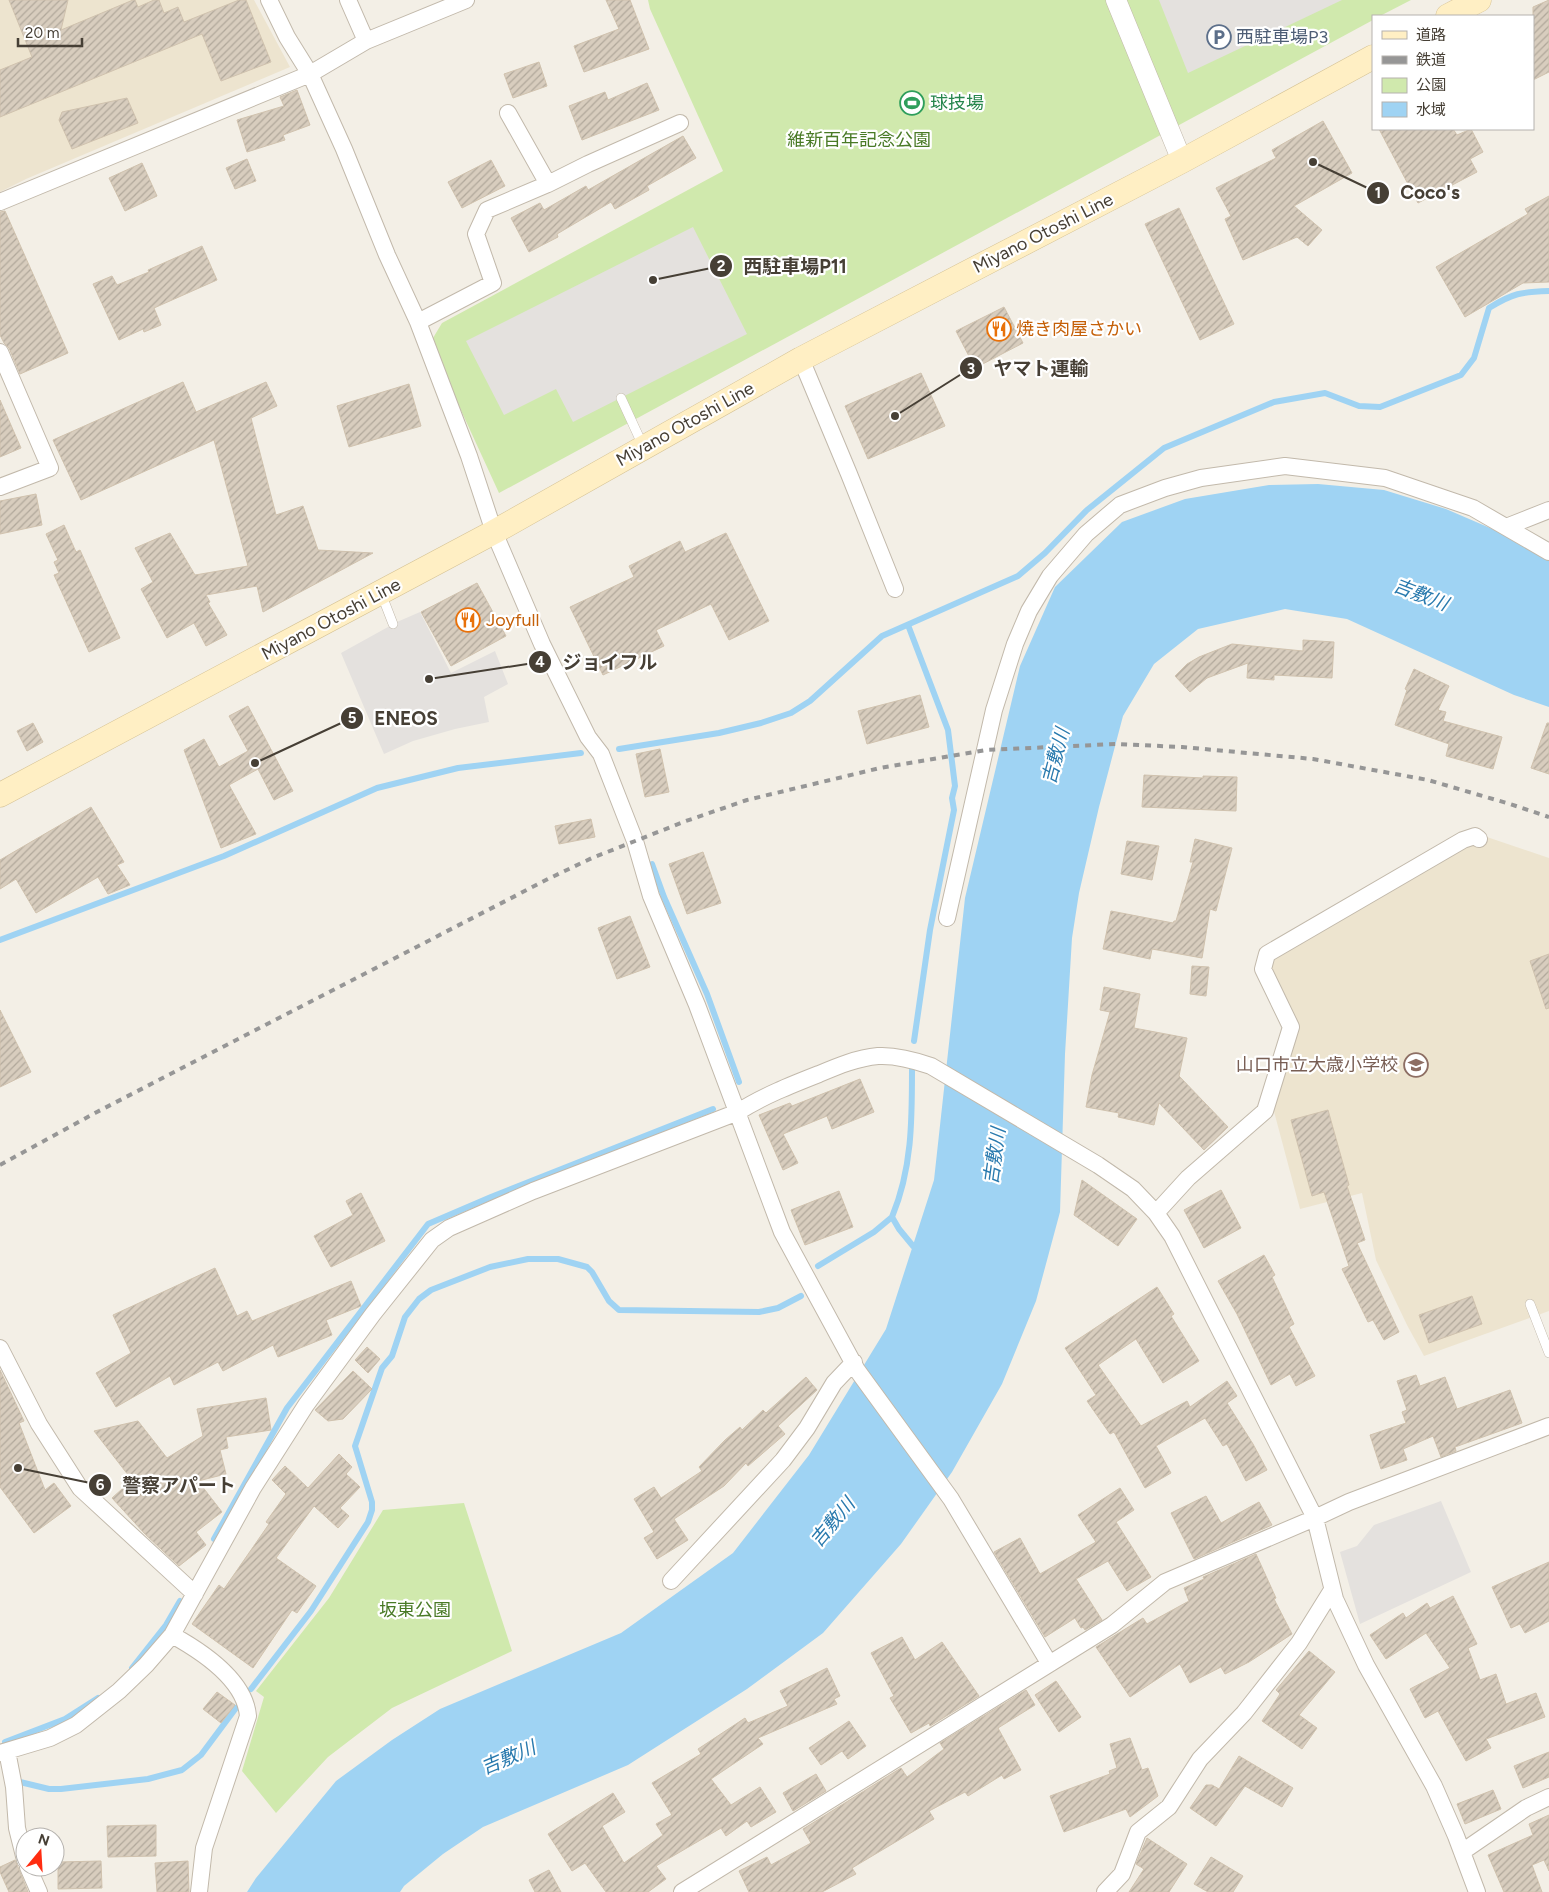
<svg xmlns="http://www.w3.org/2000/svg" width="1549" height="1892" viewBox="0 0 1549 1892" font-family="Figtree,'Noto Sans JP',sans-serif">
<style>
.education{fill:#ede4cf}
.green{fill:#d0e9ad}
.parking{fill:#e4e1de}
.water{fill:#9fd3f3}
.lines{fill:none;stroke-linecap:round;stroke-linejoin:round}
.stream{stroke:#9fd3f3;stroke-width:6}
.building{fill:url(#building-hatch);stroke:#d0c2ae}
.service-casing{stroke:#c2b9ab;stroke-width:10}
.minor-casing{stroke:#c2b9ab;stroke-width:18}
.tertiary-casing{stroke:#c2b9ab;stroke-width:21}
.secondary-casing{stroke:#d5c294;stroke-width:25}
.service{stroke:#fff;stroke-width:9}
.minor{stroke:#fff;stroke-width:16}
.tertiary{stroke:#fff;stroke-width:20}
.secondary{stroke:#ffefc4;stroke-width:24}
.rail{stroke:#969696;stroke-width:4;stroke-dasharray:6 6;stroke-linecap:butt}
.labels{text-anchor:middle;stroke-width:4.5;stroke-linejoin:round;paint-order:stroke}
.service-label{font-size:18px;fill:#4e5e75;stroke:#fff;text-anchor:start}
.leisure-label{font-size:18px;fill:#27864d;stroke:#fff;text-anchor:start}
.park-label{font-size:18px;fill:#497a26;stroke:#fff}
.street-label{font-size:18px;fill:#463f35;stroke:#fff}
.food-label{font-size:18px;fill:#c56008;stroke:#fff;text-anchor:start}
.education-label{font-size:18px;fill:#785e54;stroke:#fff;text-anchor:end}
.water-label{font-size:19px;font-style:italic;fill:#297aae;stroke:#fff}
.leader{fill:none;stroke:#463f35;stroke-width:2}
.callout-dot{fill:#463f35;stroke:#fff;stroke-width:2}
.mark-label{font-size:15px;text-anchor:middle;font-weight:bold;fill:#fff}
.callout-label{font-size:19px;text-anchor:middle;font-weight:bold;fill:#463f35;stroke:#fff;stroke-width:4.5;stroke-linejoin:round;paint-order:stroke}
</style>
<defs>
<pattern id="building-hatch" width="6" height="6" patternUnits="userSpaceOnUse" patternTransform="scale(1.25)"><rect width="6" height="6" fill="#d8cdbe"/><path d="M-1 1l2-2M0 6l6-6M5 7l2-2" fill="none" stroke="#b1a89b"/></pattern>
</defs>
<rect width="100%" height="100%" fill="#f3efe6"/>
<path class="education" d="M0,0H254L290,67L26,179L0,192Z
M1484,836L1549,858V1311L1424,1356L1407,1325L1376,1260L1362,1193L1300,1209L1272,1104L1296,1025L1268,960Z"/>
<path class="green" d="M648,0H1411L1380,16H1373V20L499,493L430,343L442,323L723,171L650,9Z
M464,1503L512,1651L392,1708L328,1757L276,1813L242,1771L264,1697L256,1691L329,1598L383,1510Z"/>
<path class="parking" d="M1159,0H1342L1188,73Z
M693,227L747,334L573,422L556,389L504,415L466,341Z
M420,612L451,673L495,651L508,684L484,697L489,722L455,729L413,741L384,754L341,653L397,622Z
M1441,1501L1471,1572L1360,1624L1340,1552L1357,1546L1374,1525Z"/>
<path class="water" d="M1318,484L1384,490L1446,509L1504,534L1549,557V707L1514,695L1347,619L1285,609L1198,629L1154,664L1123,716L1099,807L1079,893L1072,938L1065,1054L1060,1212L1036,1301L1002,1384L952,1472L901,1544L823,1633L747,1689L628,1765L483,1827L443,1854L404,1886L400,1892H247L256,1878L336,1781L392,1740L440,1709L621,1633L733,1553L809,1455L886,1329L934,1180L965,898L1020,666L1055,587L1122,522L1185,499L1269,485Z"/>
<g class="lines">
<path class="stream" d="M908,625L948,730L955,786L952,798L954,810L930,930L914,1041
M619,749L719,733L761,723L791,713L810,701L882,636L1018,576L1045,553L1087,510L1164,448L1274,402L1325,393L1359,406L1380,407L1461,375L1474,358L1489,308C1513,293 1521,292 1549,291
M652,864L664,897L707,994L739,1082
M0,940L224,856L377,788L458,768L581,753
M912,1070C912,1121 912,1169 892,1217L899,1229L913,1246
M818,1266L874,1232L892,1217
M214,1539L287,1408L428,1224L491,1197L713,1109
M132,1668L166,1625L180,1601
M251,1689L311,1611L368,1522L372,1510V1502L355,1446L382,1368L392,1356L405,1317L419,1299L431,1290L490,1267L528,1259H558L587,1267L592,1272L609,1301L619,1310L759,1312L778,1308L801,1296
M5,1742L65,1719L98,1698
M20,1782L49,1789H61L148,1779L182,1770L201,1755L236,1708"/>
</g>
<path class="building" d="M9,0H68L61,30L133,0H135L138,7L154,0H159L164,13L178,7L184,22L239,0H246L271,62L221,81L202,34L0,117V70L32,57Z
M606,0H630L649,49L584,72L574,46L619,29Z
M1549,0V72L1533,80V7Z
M539,62L547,86L513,98L504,74Z
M647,83L659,110L582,140L569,106L605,92L608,100Z
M297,90L310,125L283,135L285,140L247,152L237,120L284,106L280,97Z
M127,98L138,123L72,149L59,120L62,112Z
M1323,121L1352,173L1294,206L1322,230L1308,246L1297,237L1243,260L1225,219L1231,216L1216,188L1276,158L1272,150Z
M1379,129H1453L1457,135L1471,129L1483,152L1470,159L1477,172L1418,203Z
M683,136L696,158L647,186L649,190L615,209L611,202L557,234L558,237L529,252L511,218L540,203L544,210L586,186L588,190Z
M247,159L256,181L235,189L226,168Z
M491,160L505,186L462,208L448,182Z
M142,163L157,196L125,211L109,178Z
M1549,196V282L1523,283L1465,317L1436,267L1528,214L1525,209Z
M1179,208L1234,324L1200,340L1145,224Z
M5,211L68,353L20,374L9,348L4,343L0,335V212Z
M202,246L217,280L154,308L161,325L144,332L143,329L119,340L93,284L112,276L117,285L149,272L148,270Z
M1004,307L1023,343L975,368L956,331Z
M921,373L945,426L868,459L845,406Z
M183,382L196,412L266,382L277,406L251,418L276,515L303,506L318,550L373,553L263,612L257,586L206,595L210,602L208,603L227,635L206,646L194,623L167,638L141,589L153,582L135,548L170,533L195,575L248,566L214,440L81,500L53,440Z
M409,384L421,426L349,447L337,406Z
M0,400L21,448L0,457Z
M36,494L42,525L0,534V501Z
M64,525L76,552L80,550L120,638L89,652L54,575L59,573L54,562L58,560L46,534Z
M726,533L769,621L729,640L711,604L656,630L664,646L603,675L570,607L634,577L629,566L680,541L685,552Z
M477,583L506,636L451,666L421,612Z
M1303,640L1334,642L1332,678L1274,675V680L1247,678L1248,663L1207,678L1190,692L1175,676L1187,664L1199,657L1232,644L1303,651Z
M1414,669L1449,686L1438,710L1446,712L1443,721L1502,737L1493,769L1446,756L1449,744L1395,725L1407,690L1405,689Z
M920,695L929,727L867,744L858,711Z
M248,706L293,791L274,800L258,769L229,785L256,834L221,848L184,750L204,739L219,767L248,751L229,716Z
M33,723L43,742L27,751L17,731Z
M1547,723H1549V774L1531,768Z
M660,749L669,792L645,797L636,754Z
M1144,775L1203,778V776L1237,777L1236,811L1142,807Z
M91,807L124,862L117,865L130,885L108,894L98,877L36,913L16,879L0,889V860Z
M591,819L595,837L559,844L555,826Z
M1195,839L1232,848L1216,911L1210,909L1202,958L1152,949L1150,959L1103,949L1111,911L1173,923L1174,921H1176L1193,862H1190Z
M1127,841L1159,846L1152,880L1121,874Z
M703,852L721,903L687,914L669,864Z
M630,916L650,967L617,979L598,928Z
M1549,954V1008L1546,1009L1530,961Z
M1192,966L1209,967L1206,996L1190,994Z
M1104,987L1140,994L1134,1028L1187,1038L1179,1076L1228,1127L1204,1150L1159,1103L1154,1125L1118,1117L1119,1113L1086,1107L1092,1075L1110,1012L1100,1010Z
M0,1010L31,1072L0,1087Z
M860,1079L874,1112L832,1129L827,1116L783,1134L798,1163L783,1170L759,1115L790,1103L792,1106Z
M1328,1110L1349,1185L1347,1186L1365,1240L1357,1243L1399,1332L1384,1340L1373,1320L1368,1322L1342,1269L1349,1266L1324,1192L1312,1196L1291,1120Z
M1082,1180L1137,1219L1118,1246L1074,1215Z
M1221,1190L1241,1228L1204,1248L1184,1210Z
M839,1191L853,1227L805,1245L791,1210Z
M361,1193L385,1241L331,1267L314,1236L353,1215L346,1201Z
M1264,1255L1275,1275L1272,1277L1294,1324L1289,1327L1315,1376L1296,1386L1290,1374L1271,1385L1237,1314L1218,1281Z
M215,1268L237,1316L247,1311L252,1321L351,1281L361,1306L326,1320L332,1335L278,1357L273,1345L223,1371L218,1362L174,1385L170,1376L116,1407L96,1373L131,1353L113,1315Z
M1157,1287L1174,1314L1171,1316L1199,1361L1163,1383L1136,1339L1098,1365L1141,1426L1187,1401L1190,1407L1227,1381L1237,1396L1227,1403L1253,1444L1267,1470L1246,1481L1227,1444L1223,1446L1205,1418L1156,1446L1171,1473L1145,1488L1114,1432L1110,1434L1087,1401L1096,1395L1065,1348Z
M1472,1296L1482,1324L1429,1343L1419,1315Z
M367,1347L380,1359L368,1373L355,1360Z
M0,1370L24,1421L19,1423L45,1490L54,1483L71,1506L34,1533L0,1487Z
M353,1371L372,1389L343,1419L328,1421L315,1410Z
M1416,1375L1420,1386L1445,1377L1457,1409L1510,1390L1522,1423L1455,1447L1456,1451L1441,1457L1433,1436L1403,1449L1407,1460L1381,1469L1370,1435L1406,1423L1402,1412L1407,1410L1397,1381Z
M806,1377L817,1390L778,1426L785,1434L748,1466L746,1463L724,1486L674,1519L688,1540L657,1559L644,1538L654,1532L634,1499L654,1487L661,1498L702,1471L699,1467L725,1440L740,1427L742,1430L763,1410L766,1413Z
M266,1398L271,1430L226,1437L228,1448L220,1450L226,1474L198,1481L222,1512L196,1532L206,1545L179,1566L145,1534L112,1498L132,1480L94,1431L138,1421L167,1458L203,1436L197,1409Z
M339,1454L352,1467L346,1474L360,1487L340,1508L349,1516L338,1528L314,1506L276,1558L316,1586L297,1613L292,1610L253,1668L192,1624L219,1585L224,1589L269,1524L266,1522L286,1494L272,1480L285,1466L308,1488Z
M1120,1488L1134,1510L1116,1522L1151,1577L1127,1591L1108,1561L1076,1579L1102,1620L1085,1630L1083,1627L1081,1628L1075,1618L1045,1637L994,1552L1020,1538L1040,1574L1096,1542L1078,1515Z
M1206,1496L1221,1523L1259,1502L1272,1525L1194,1559L1171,1513Z
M1256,1554L1276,1598L1274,1599L1292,1634L1249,1662L1225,1674L1221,1667L1190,1683L1180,1664L1130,1697L1096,1647L1143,1618L1147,1624L1189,1601L1184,1588L1204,1579L1203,1577Z
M1549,1562V1621L1525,1633L1520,1624L1511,1628L1492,1587Z
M1453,1596L1477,1644L1468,1648L1480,1680L1496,1674L1506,1704L1536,1693L1545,1717L1486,1739L1491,1748L1466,1761L1438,1711L1425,1718L1410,1689L1450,1668L1426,1633L1386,1659L1370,1635L1403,1613L1406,1618L1427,1603L1430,1608Z
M902,1637L915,1660L942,1642L979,1696L930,1726L929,1723L911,1733L890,1698L894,1696L871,1653Z
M1309,1651L1335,1672L1299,1715L1317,1728L1302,1749L1262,1721L1280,1694L1276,1690Z
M827,1668L840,1696L834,1699L837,1704L758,1738L763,1744L711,1779L731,1805L760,1787L776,1812L751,1827L747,1821L726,1836L721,1828L656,1866L666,1879L648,1892H606L585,1863L572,1871L548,1834L613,1793L625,1812L602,1826L624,1863L663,1835L656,1824L672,1815L652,1783L701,1754L698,1749L745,1718L748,1723L788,1706L780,1691Z
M1056,1681L1081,1717L1059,1732L1035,1695Z
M1026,1690L1035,1705L998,1728L1021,1770L1004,1779L1002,1775L968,1796L965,1792L929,1811L934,1819L852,1868L856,1874L822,1892H749L739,1871L767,1857L771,1865L811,1843L803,1829L901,1768L907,1777L944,1749L940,1743Z
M217,1692L235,1705L221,1723L203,1709Z
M849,1721L866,1746L848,1759L842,1751L821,1765L809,1748Z
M1130,1738L1142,1770L1148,1768L1158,1796L1130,1817L1126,1809L1064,1832L1050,1796L1110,1774L1109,1771L1117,1768L1110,1744Z
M1549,1752V1777L1523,1788L1514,1766Z
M1239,1756L1293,1788L1282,1807L1245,1786L1216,1826L1190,1808L1206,1785H1212L1219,1789Z
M816,1774L826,1791L793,1811L783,1793Z
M1493,1790L1501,1809L1465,1824L1457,1804Z
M1549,1815V1871L1544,1860L1532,1865L1542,1892H1504L1488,1855L1533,1835L1529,1824Z
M156,1825V1856L108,1857L107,1826Z
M1147,1838L1187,1864L1169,1892H1129L1144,1869L1136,1864Z
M1211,1857L1243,1876L1233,1892H1208L1194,1884Z
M15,1860L18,1867L28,1892H9L0,1872V1867Z
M101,1861L102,1888L58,1889V1862Z
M188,1861L189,1892H157L155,1863Z
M549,1870L561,1892H535L529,1880Z"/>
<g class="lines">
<g class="service-casing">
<path id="service" d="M621,398L644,448
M381,593L393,624
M1530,1304L1549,1353"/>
</g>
<g class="minor-casing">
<path id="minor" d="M269,0L287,37L310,74L344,149L387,255L418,322L469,456L494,532L542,644L588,737L601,754L635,841L651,896L697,1005L782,1232L857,1370L951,1499L1049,1663
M348,0L366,41
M548,184L588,164L680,123
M0,202L310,74L366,41L466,0
M418,322L493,283L476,234L487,210L548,184L508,113
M0,352L50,468L0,487
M801,359L849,474L895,589
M1506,527L1549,510
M947,918L994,710L1015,644L1029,611L1050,576L1086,534L1120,505L1165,488L1201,478L1285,466L1385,478L1473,508L1549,552
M1156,1213L1188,1178L1265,1111L1291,1027L1263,969L1267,954L1463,840L1475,836L1479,839
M0,1348L39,1424L80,1488L195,1594
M671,1581L783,1460L807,1428L834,1383L854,1362
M172,1635C201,1651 245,1680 248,1716L204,1848L199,1892
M7,1751L14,1787L17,1828L25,1860
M0,1753L50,1738L76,1725L119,1691L146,1665L172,1635L253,1488L306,1405L373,1314L432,1240L449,1228L533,1191L738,1112C763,1096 791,1085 819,1074C838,1066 857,1058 878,1056C896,1055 914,1060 931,1066L1098,1165L1133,1189L1156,1213L1172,1236L1315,1518L1335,1599L1366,1665L1434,1786L1456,1836L1477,1892
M1462,1852L1526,1808L1549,1797
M28,1867L39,1892
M682,1892L1112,1625L1165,1582L1315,1518L1349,1502L1549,1426
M1105,1892L1122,1874L1138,1832L1169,1807L1200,1759L1244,1713L1299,1643L1332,1590"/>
</g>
<g class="tertiary-casing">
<path id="tertiary" d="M1116,0L1182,161"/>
</g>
<g class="secondary-casing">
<path id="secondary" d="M1448,16L1479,0
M0,795L494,532L801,359L1182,161L1373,57"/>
</g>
<use href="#service" class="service"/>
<use href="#minor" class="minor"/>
<use href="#tertiary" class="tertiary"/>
<use href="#secondary" class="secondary"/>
<path class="rail" d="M0,1165L95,1113L548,879L592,858L686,821L747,800L880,768L986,750L1116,744L1182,747L1313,759L1428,780L1510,804L1549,817"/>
</g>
<defs>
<g id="parking-ring" transform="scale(1.25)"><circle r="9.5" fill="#fff" stroke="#5c6f8a" stroke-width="1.5"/><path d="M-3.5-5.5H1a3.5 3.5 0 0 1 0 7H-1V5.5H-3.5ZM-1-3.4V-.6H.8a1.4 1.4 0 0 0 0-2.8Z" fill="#5c6f8a"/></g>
<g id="stadium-ring" transform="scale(1.25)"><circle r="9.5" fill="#fff" stroke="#2e9e5b" stroke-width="1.5"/><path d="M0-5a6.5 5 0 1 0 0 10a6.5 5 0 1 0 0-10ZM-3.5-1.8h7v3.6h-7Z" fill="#2e9e5b"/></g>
<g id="restaurant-ring" transform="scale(1.25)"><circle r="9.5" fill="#fff" stroke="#e8710a" stroke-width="1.5"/><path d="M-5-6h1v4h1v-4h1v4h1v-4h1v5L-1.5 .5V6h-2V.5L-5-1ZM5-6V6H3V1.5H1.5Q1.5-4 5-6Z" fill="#e8710a"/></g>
<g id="school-ring" transform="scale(1.25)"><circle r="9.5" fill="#fff" stroke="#8d6e63" stroke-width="1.5"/><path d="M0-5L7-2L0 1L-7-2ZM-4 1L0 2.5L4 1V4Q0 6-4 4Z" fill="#8d6e63"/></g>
</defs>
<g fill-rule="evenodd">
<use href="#parking-ring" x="1219" y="37"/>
<use href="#stadium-ring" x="912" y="103"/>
<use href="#restaurant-ring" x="999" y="329"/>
<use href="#restaurant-ring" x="468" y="620"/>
<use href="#school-ring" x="1416" y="1065"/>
</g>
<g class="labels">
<g class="service-label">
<text x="1236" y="43">西駐車場P3</text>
</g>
<g class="leisure-label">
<text x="930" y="109">球技場</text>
</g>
<g class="park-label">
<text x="859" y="146">維新百年記念公園</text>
<text x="415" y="1616">坂東公園</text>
</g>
<g class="street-label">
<text transform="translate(1043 233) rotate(-27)" y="6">Miyano Otoshi Line</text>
<text transform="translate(685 424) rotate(-29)" y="6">Miyano Otoshi Line</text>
<text transform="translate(331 619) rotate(-28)" y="6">Miyano Otoshi Line</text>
</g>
<g class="food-label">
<text x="1016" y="335">焼き肉屋さかい</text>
<text x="486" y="626">Joyfull</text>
</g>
<g class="education-label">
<text x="1398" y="1071">山口市立大歳小学校</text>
</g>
<g class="water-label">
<text transform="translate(1421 594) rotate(21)" y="7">吉敷川</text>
<text transform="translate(1055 756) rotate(-75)" y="7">吉敷川</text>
<text transform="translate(994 1156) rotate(-82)" y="7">吉敷川</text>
<text transform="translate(832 1522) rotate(-50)" y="7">吉敷川</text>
<text transform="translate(508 1757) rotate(-23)" y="7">吉敷川</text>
</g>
</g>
<path class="leader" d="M1313 162L1378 193M653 280L721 266M895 416L971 368M429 679L540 662M255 763L352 718M18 1468L100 1485"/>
<g class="callout-dot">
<circle cx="1313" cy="162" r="5"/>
<circle cx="653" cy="280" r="5"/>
<circle cx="895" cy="416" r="5"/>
<circle cx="429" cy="679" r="5"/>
<circle cx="255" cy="763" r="5"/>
<circle cx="18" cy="1468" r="5"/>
<circle cx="1378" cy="193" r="12"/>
<circle cx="721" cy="266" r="12"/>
<circle cx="971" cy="368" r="12"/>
<circle cx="540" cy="662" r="12"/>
<circle cx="352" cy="718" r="12"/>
<circle cx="100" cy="1485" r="12"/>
</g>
<g class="mark-label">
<text x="1378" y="198">1</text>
<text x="721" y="271">2</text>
<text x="971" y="374">3</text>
<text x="540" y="667">4</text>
<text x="352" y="723">5</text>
<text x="100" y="1490">6</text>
</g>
<g class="callout-label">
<text x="1430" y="199">Coco's</text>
<text x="795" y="273">西駐車場P11</text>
<text x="1041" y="375">ヤマト運輸</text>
<text x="610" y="669">ジョイフル</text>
<text x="406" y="725">ENEOS</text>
<text x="179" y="1492">警察アパート</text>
</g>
<rect x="1372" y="15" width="162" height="115" fill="#ffffff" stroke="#b5b2ae"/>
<rect x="1382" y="31" width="25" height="8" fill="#ffefc4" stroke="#b5b2ae"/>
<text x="1416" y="40" font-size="15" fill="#463f35">道路</text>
<rect x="1382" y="56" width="25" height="8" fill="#969696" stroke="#b5b2ae"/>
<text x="1416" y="65" font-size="15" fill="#463f35">鉄道</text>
<rect x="1382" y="78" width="25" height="15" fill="#d0e9ad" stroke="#b5b2ae"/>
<text x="1416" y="90" font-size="15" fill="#463f35">公園</text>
<rect x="1382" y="102" width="25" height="15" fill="#9fd3f3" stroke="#b5b2ae"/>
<text x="1416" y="115" font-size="15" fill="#463f35">水域</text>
<g transform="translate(40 1852) rotate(18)"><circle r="24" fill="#ffffff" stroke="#b5b2ae"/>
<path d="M0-4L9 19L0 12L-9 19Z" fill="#ff2d11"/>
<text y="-8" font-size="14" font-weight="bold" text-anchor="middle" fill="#463f35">N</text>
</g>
<path d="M18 38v8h64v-8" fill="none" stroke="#463f35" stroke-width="2.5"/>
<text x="25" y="38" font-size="15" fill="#463f35" stroke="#ffffff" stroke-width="4" paint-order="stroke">20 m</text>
</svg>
